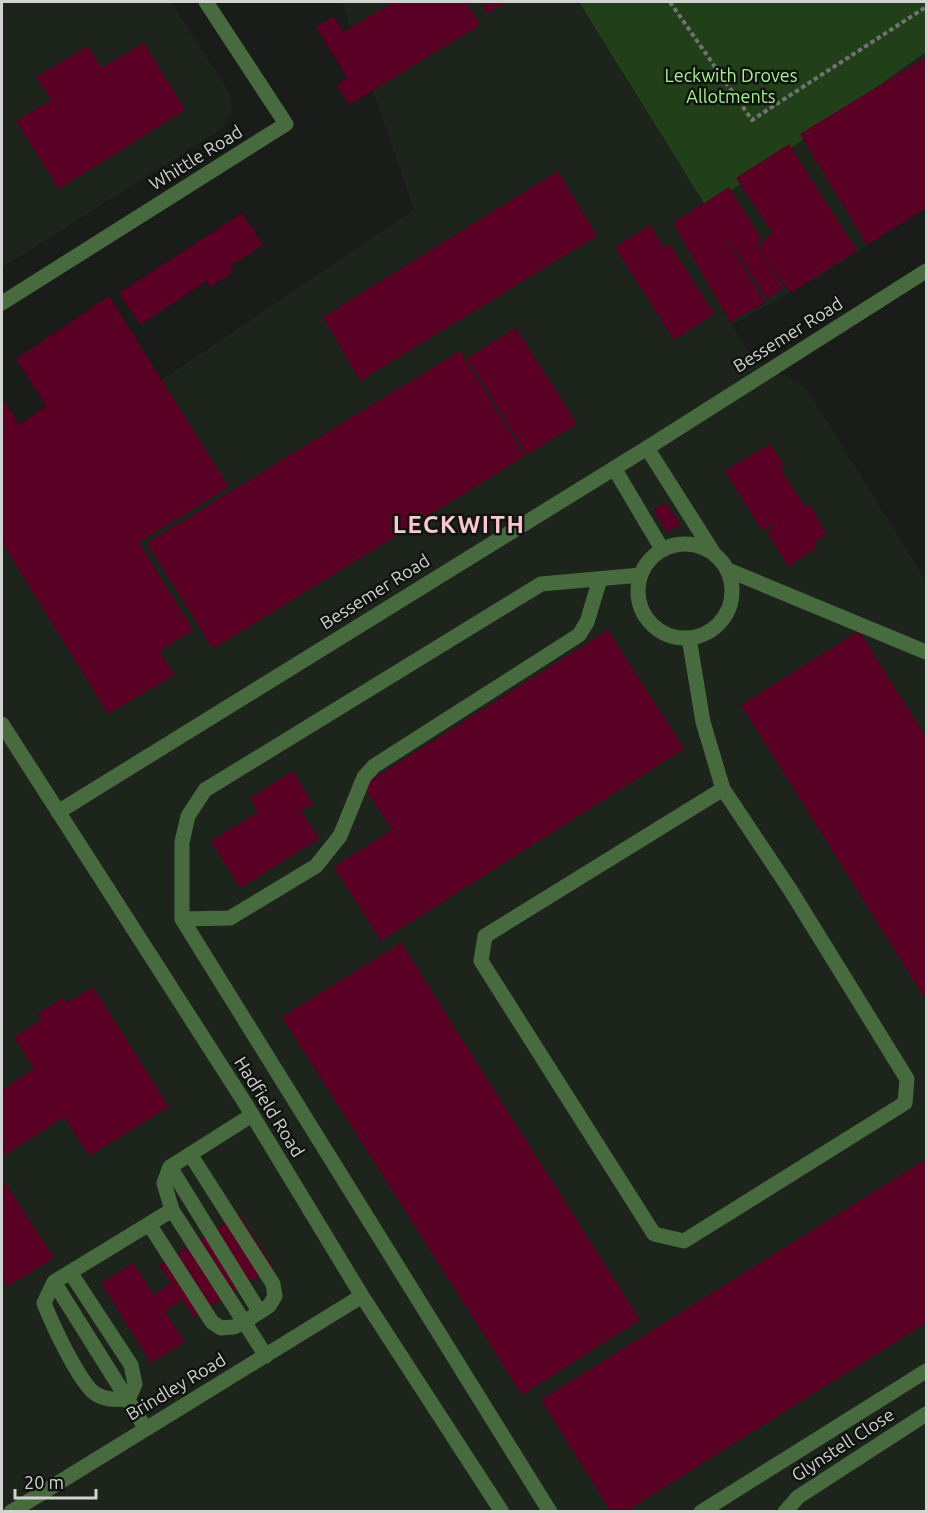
<svg xmlns="http://www.w3.org/2000/svg" width="928" height="1513" viewBox="0 0 928 1513" font-family="Ubuntu,sans-serif">
<style>
.built{fill:#1d241b}
.green{fill:#214019}
.building{fill:#590024}
.lines{fill:none;stroke-linecap:round;stroke-linejoin:round}
.path{stroke:#6f726f;stroke-width:4;stroke-dasharray:4.5 3;stroke-linecap:butt}
.minor{stroke:#476b3e;stroke-width:15}
.labels{text-anchor:middle;stroke-width:5;stroke-linejoin:round;paint-order:stroke}
.park-label{font-size:18px;fill:#a3f190;stroke:#10130f}
.street-label{font-size:18px;fill:#d0d3d0;stroke:#10130f}
.district-label{font-size:24px;font-weight:bold;letter-spacing:1.5px;fill:#fac6d0;stroke:#10130f}
</style>
<rect width="100%" height="100%" fill="#191c18"/>
<path class="built" d="M2,2H171L229,92L232,112L223,128L2,268Z
M342,2H579L707,208L926,52V208L816,278L732,325L754,361L805,386L926,581V1511H2V487L414,210Z"/>
<path class="green" d="M579,2H926V52L707,208Z"/>
<path class="building" d="M393,2H466L480,25L349,105L337,85L347,78L316,27L334,16L343,32Z
M480,2H506L487,14Z
M144,43L185,110L59,189L16,121L51,100L36,77L88,46L101,68Z
M926,57V208L867,245L800,134Z
M789,144L857,251L790,293L759,248L772,232L736,178Z
M558,171L597,236L360,381L323,317Z
M729,187L762,240L756,244L784,288L767,299L716,221L765,303L733,320L732,325L673,223Z
M242,213L263,245L230,266L233,272L210,287L207,281L140,325L119,293Z
M650,225L664,248L670,244L714,314L674,340L615,247Z
M109,296L229,487L139,542L193,630L160,651L174,675L108,714L2,542V397L19,425L46,406L16,359Z
M516,328L577,424L527,455L467,358Z
M460,351L525,456L213,649L147,543Z
M770,444L784,465L780,468L805,507L809,504L827,534L814,543L817,548L788,566L767,532L774,527L772,524L762,531L725,471Z
M666,503L681,525L667,532L653,510Z
M608,630L684,749L381,941L334,867L392,830L363,785Z
M859,631L926,737V1000L741,705Z
M293,771L313,804L301,811L319,839L240,888L211,841L258,812L250,798Z
M401,943L640,1320L522,1395L282,1017Z
M93,987L169,1107L89,1156L64,1117L2,1157V1090L34,1069L14,1037L41,1020L37,1014L63,998L67,1003Z
M926,1159V1323L625,1512H611L541,1400Z
M4,1181L54,1258L7,1287L2,1277V1183Z
M239,1214L273,1267L193,1317L182,1300L165,1311L185,1342L151,1363L101,1283L133,1263L154,1295L171,1283L159,1265Z"/>
<g class="lines">
<path class="path" d="M670,2L752,120L926,7"/>
<path class="minor" d="M2,303L286,124L206,2
M647,448L713,552
M614,468L662,549
M638 591a47 47 0 1 1 94 0a47 47 0 1 1-94 0Z
M728,570L926,652
M689,638L703,722L723,789L791,891L907,1079L905,1103L684,1241L654,1234L481,961L485,936L723,789
M2,724L245,1103L362,1296L502,1512
M58,812L647,448L926,271
M182,919L230,918L316,866L340,836L364,777L374,766L579,635L587,622L600,579
M252,1115L170,1167L164,1183L172,1210L266,1356
M170,1167L259,1311
M149,1224L212,1322L221,1328L234,1327L244,1322L269,1306L275,1296L273,1284L190,1154
M54,1282L44,1303C52,1324 76,1375 92,1391C101,1400 115,1400 128,1399L135,1384L131,1365L70,1272
M146,1429L54,1282L172,1210
M11,1512L362,1296
M550,1512L182,919V842L188,816L205,790L541,584L641,575
M701,1512L926,1371
M785,1512L798,1497L926,1414"/>
</g>
<g class="labels">
<g class="park-label">
<text x="731" y="82">Leckwith Droves<tspan x="731" dy="21">Allotments</tspan></text>
</g>
<g class="street-label">
<text transform="translate(196 158) rotate(-32)" y="6">Whittle Road</text>
<text transform="translate(788 335) rotate(-32)" y="6">Bessemer Road</text>
<text transform="translate(375 592) rotate(-32)" y="6">Bessemer Road</text>
<text transform="translate(269 1107) rotate(58)" y="6">Hadfield Road</text>
<text transform="translate(176 1387) rotate(-31)" y="6">Brindley Road</text>
<text transform="translate(843 1445) rotate(-33)" y="6">Glynstell Close</text>
</g>
<g class="district-label">
<text x="459" y="533">LECKWITH</text>
</g>
</g>
<rect width="928" height="1513" fill="none" stroke="#d0d3d0" stroke-width="6"/>
<path d="M15 1489v9h81v-9" fill="none" stroke="#d0d3d0" stroke-width="3"/>
<text x="24" y="1489" font-size="18" fill="#d0d3d0" stroke="#10130f" stroke-width="4.5" paint-order="stroke">20 m</text>
</svg>
